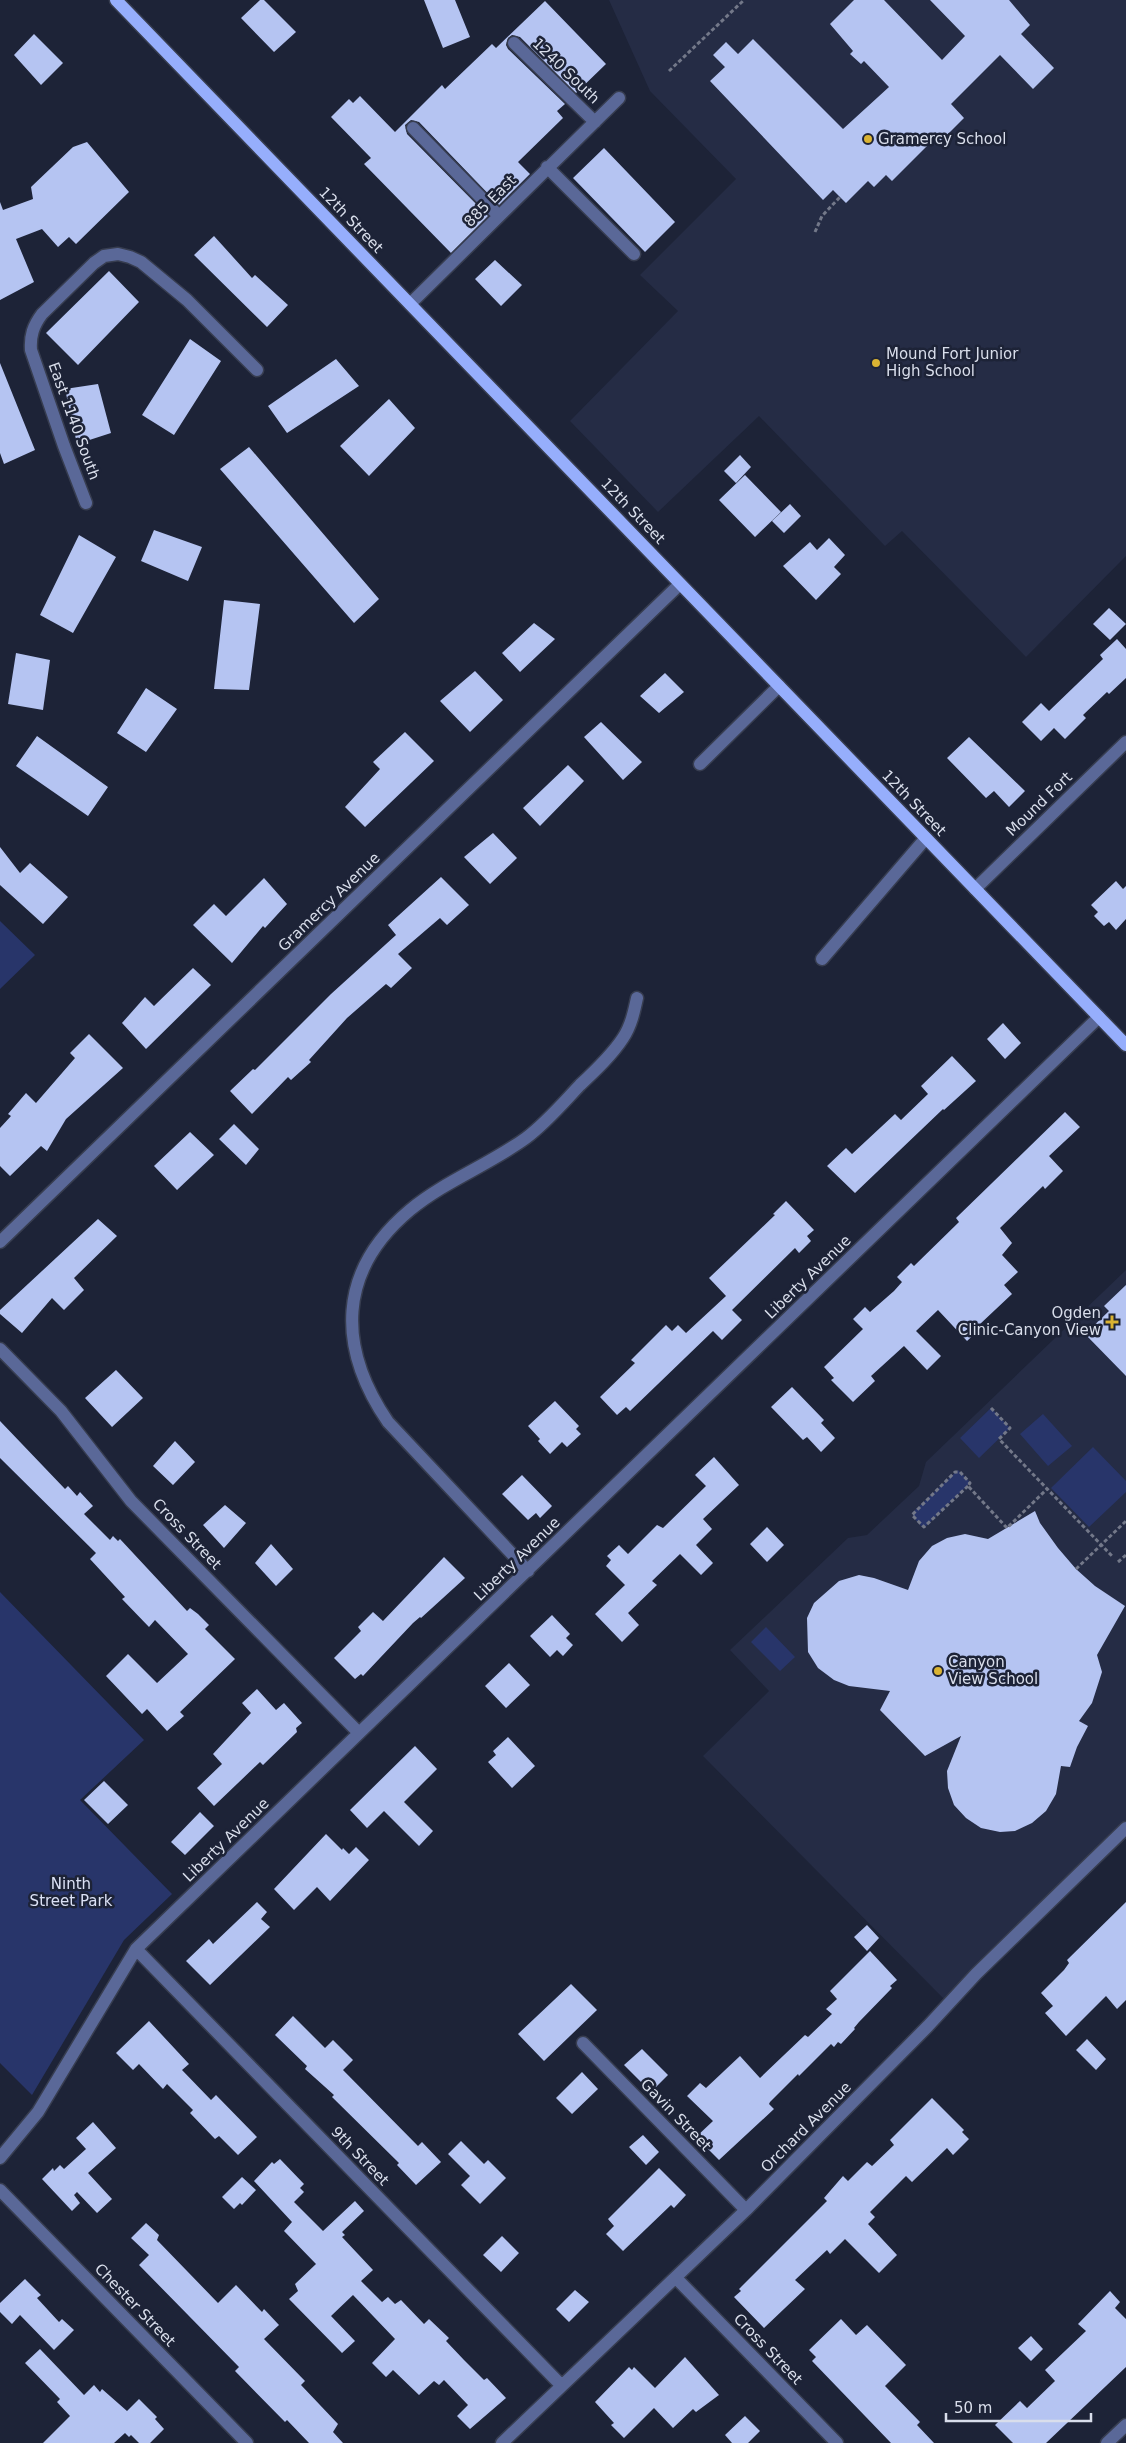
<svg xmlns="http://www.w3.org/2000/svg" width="1126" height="2443" viewBox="0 0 1126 2443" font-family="'DejaVu Sans',sans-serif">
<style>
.built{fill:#252c45}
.green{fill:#28356a}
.building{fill:#b5c4f2}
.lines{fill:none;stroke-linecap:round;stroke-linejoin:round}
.minor-casing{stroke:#373d50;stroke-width:15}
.major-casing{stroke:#373d50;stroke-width:15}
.path{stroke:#737889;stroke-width:3;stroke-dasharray:4 2.5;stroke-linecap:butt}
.minor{stroke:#5a6898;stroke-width:12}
.major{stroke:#96aefc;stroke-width:12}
.poi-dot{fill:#dab333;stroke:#1d2337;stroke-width:2}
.labels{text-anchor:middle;stroke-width:5;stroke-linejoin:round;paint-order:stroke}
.street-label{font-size:15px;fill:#d9deeb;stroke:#1d2337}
.poi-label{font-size:15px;fill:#d9deeb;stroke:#1d2337;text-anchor:start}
.park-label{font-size:15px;fill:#dbe1f5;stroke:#1d2337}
</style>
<rect width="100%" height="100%" fill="#1d2337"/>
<path class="built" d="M609,0H1126V556L1026,657L902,531L885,546L759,416L658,512L570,421L678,311L640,275L736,179L650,91Z
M1126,1270V1820L944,1999L703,1756L769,1691L730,1650L848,1538L867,1535L919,1486L926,1462Z"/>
<path class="green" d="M0,921L35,955L0,989Z
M991,1408L1010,1428L979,1458L960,1438Z
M1043,1414L1072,1446L1048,1466L1020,1434Z
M1093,1447L1126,1481V1492L1089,1527L1051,1488Z
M958,1470L969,1481L968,1485L926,1526L922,1527L913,1517V1512Z
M0,1592L144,1740L80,1800L172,1894L124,1940L32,2095L0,2063Z
M766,1627L795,1657L780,1671L751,1642Z"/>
<path class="building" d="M260,0H264L296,32L274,52L241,18Z
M424,0H455L470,37L443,48Z
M854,0H884L942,60L965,36L930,0H1009L1030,25L1021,34L1054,68L1033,89L1000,55L951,104L964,118L941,141L936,137L892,181L886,175L874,187L868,181L846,203L833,190L823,200L710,81L725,67L713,55L726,42L738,54L753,39L843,129L889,87L864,61L861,64L850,54L853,51L830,24Z
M545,1L606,64L576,93L520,37L512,35L508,38L506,45L508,49L565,104L557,111L563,118L518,162L530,174L499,205L419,122L411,120L405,125L407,134L488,216L451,253L364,164L371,158L331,117L349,99L353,103L360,96L395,132L442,85L445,89L492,44L496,48Z
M34,34L63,63L41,85L14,55Z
M87,142L129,192L76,244L69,237L58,247L42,229L16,239L34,282L0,300V202L3,210L33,199L31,187L73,147Z
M604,148L675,222L645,252L573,178Z
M214,236L252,278L255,275L288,305L267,327L194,255Z
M495,260L522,285L501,306L475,279Z
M109,271L139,302L78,365L46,333Z
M190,339L221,361L174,435L142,415Z
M336,359L359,386L287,433L268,406Z
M0,363L35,450L4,464L0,453Z
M98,384L111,433L77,444L65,389Z
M389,399L415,428L369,476L340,446Z
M249,447L379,599L354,623L220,469Z
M740,455L751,467L736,483L724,471Z
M745,475L781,512L755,537L719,500Z
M790,504L801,516L784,533L772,521Z
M154,530L202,547L188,581L141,561Z
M79,535L116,557L73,633L40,615Z
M829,538L845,555L834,567L841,574L816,600L783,566L810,542L817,550Z
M224,600L260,604L249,690L214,689Z
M1109,608L1126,624L1110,640L1093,624Z
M534,623L555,639L520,672L502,653Z
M1117,639L1126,649V678L1109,694L1107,692L1083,715L1086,718L1065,739L1054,728L1041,741L1022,722L1041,703L1049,711L1103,659L1100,655Z
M16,653L50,660L43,710L8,704Z
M475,671L503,700L470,732L440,701Z
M665,673L684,692L659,713L640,696Z
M146,688L177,709L146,752L117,733Z
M601,722L642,762L623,780L584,737Z
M405,732L434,761L365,827L345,807L380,769L373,762Z
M37,736L108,787L88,816L16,766Z
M969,737L1025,791L1009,807L994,791L986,798L947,758Z
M568,765L584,781L540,826L523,808Z
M493,833L517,858L490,884L464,857Z
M0,847L20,873L30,863L68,897L43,924L0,885Z
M441,877L469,905L447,925L440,918L398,954L412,968L391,988L386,984L347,1018L309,1060L311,1062L291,1080L288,1077L252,1114L230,1091L253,1069L255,1070L331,994L396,935L388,925Z
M264,878L287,904L265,928L263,926L232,963L193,925L214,904L226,916Z
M1116,881L1123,889L1126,886V919L1116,930L1109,922L1104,926L1094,916L1098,912L1091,905Z
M193,968L211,985L146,1049L122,1023L145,997L154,1006Z
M1003,1023L1021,1043L1005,1059L987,1039Z
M89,1034L123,1068L66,1119L47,1151L41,1146L10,1176L0,1166V1128L11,1116L8,1114L26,1093L36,1103L75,1058L70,1053Z
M952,1056L976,1081L944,1110L943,1109L855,1193L827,1166L846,1148L852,1154L895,1114L901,1120L928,1094L921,1086Z
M1065,1112L1080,1127L1049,1156L1063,1171L1045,1189L1043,1186L1000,1228L1012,1243L1002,1255L1018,1272L1004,1285L1012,1294L979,1325L982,1327L967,1341L938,1310L916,1331L941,1356L927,1370L904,1346L871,1376L875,1381L853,1402L831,1380L834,1378L824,1367L863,1329L853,1319L865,1307L870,1312L894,1291L902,1282L897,1277L911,1263L914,1266L959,1222L956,1218Z
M234,1124L259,1149L246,1165L219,1139Z
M190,1132L214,1155L177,1190L154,1166Z
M786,1201L814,1230L807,1236L811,1241L799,1253L795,1248L732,1310L742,1320L722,1340L713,1331L630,1411L626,1407L617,1415L600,1397L635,1363L631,1360L666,1325L672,1331L678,1325L686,1333L726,1296L709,1278L775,1215L773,1214Z
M98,1219L117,1236L74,1278L84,1290L64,1310L52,1298L22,1333L0,1314V1310Z
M1126,1285V1376L1085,1334L1109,1311L1104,1306Z
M116,1370L143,1398L112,1427L85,1398Z
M792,1387L824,1420L821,1423L835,1438L821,1452L807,1437L803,1440L771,1407Z
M555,1401L579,1426L576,1429L581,1434L567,1447L562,1442L550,1454L538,1441L540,1439L528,1426Z
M0,1421L65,1489L68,1486L77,1496L80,1492L93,1506L84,1514L110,1540L113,1536L118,1541L120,1539L187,1611L190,1608L198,1614L209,1625L205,1629L235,1659L180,1712L184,1716L167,1731L147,1709L142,1714L106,1676L128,1654L157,1683L188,1654L155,1620L149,1627L122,1599L125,1597L90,1559L96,1553L0,1458Z
M175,1441L195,1462L173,1485L153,1466Z
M714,1457L739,1485L703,1519L712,1529L696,1545L713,1563L701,1575L680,1554L652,1581L657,1585L628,1613L639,1625L622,1642L595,1614L625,1585L606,1566L611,1560L607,1556L619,1545L628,1554L657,1525L663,1528L706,1486L695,1475Z
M522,1475L552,1506L540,1518L536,1513L528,1520L502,1494Z
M225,1505L246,1523L224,1548L203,1525Z
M1035,1511L1040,1523L1058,1548L1076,1569L1095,1586L1125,1606L1097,1655L1102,1672L1092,1703L1079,1721L1088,1726L1077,1747L1070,1767L1061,1766L1056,1794L1046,1811L1032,1823L1015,1831L1000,1832L981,1828L966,1818L954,1805L948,1788L947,1771L961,1736L925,1756L880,1710L890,1691L849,1686L834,1680L818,1668L808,1652L807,1618L814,1603L839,1581L859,1575L874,1578L908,1590L919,1561L932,1546L947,1538L965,1534L988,1539Z
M767,1527L784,1545L767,1562L750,1544Z
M271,1544L293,1569L276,1586L255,1563Z
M444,1557L465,1578L421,1618L420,1617L413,1623L363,1676L361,1674L355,1679L334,1658L361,1631L358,1627L373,1612L383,1621Z
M552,1615L570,1634L566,1638L573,1645L563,1656L557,1650L550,1657L530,1636Z
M509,1663L530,1685L506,1708L485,1686Z
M257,1689L276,1710L284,1703L302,1723L296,1728L297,1732L263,1765L260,1762L214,1806L197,1788L222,1764L213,1754L251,1713L242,1703Z
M508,1737L535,1766L512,1788L488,1762L496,1755L493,1751Z
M415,1746L437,1769L404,1802L433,1831L419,1846L384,1811L367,1828L350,1810Z
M104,1781L128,1805L108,1824L84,1800Z
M200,1812L214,1826L185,1855L171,1842Z
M326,1834L342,1850L343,1848L349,1854L356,1847L369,1860L330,1901L317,1887L294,1910L274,1889Z
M257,1902L267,1912L261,1919L270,1927L210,1985L186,1961L209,1939L213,1944Z
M1126,1902V2000L1117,2009L1106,1996L1066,2036L1045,2013L1053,2006L1041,1993L1064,1970L1069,1963L1067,1960Z
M867,1925L879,1938L867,1951L854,1937Z
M870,1951L897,1980L890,1986L892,1988L859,2022L854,2028L855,2029L841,2044L838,2042L834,2047L831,2044L799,2076L798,2074L770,2102L769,2104L774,2109L719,2160L696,2137L713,2121L687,2096L700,2083L706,2088L740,2056L760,2078L805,2035L808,2037L832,2014L826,2009L837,1999L830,1991Z
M571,1984L597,2010L544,2061L518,2034Z
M293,2016L325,2048L333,2040L353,2060L343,2070L418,2146L422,2142L441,2162L416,2185L397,2165L399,2163L332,2097L334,2095L305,2069L307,2066L275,2035Z
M149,2021L189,2064L182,2070L211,2100L216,2095L257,2137L238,2155L219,2136L215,2139L190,2113L193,2110L167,2084L163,2089L139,2064L133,2070L116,2053Z
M1087,2039L1106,2059L1096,2070L1076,2050Z
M642,2049L668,2075L651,2092L624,2065Z
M582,2072L598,2089L572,2114L556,2098Z
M932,2098L964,2130L962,2132L969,2139L953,2155L947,2148L912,2182L906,2176L870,2212L875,2217L868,2224L897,2255L879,2273L845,2239L830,2254L827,2250L795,2280L805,2289L764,2328L734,2297L741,2291L739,2289L827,2201L824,2198L843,2176L848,2181L867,2162L872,2166L894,2145L890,2140Z
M93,2122L116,2148L88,2173L112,2199L97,2213L77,2192L74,2195L80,2203L72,2211L42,2179L53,2168L54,2171L60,2165L64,2169L86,2149L76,2138Z
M643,2135L659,2152L646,2165L629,2147Z
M461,2141L484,2164L488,2160L506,2178L480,2204L461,2185L470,2176L448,2154Z
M280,2159L304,2184L300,2188L304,2192L294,2202L323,2231L355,2201L364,2211L342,2232L345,2235L342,2237L373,2270L361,2281L382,2302L388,2297L395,2304L401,2300L424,2324L429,2319L449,2338L446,2341L464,2360L484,2380L487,2378L506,2398L470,2429L457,2416L468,2405L444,2380L439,2385L434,2381L419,2395L393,2370L386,2377L372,2363L395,2339L353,2295L331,2316L355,2341L342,2353L289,2299L298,2291L295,2284L316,2264L284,2231L292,2222L254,2181L272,2162L274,2164Z
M659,2168L686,2195L674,2208L671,2205L623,2251L606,2234L614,2226L608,2219Z
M242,2177L256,2190L242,2205L240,2203L234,2209L222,2197Z
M146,2223L159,2235L157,2240L218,2303L236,2285L262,2312L264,2309L279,2325L264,2339L305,2381L301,2385L338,2424L333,2432L343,2443H309L287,2420L285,2422L235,2371L239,2367L139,2265L149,2255L131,2238Z
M502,2236L519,2253L501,2272L483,2255Z
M25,2279L41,2295L37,2298L59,2322L62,2319L74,2330L54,2350L20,2315L12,2324L0,2312V2303Z
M575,2290L589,2302L569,2322L556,2309Z
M1110,2291L1120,2302L1115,2308L1126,2319V2367L1046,2443H1013L995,2425L1020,2401L1027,2408L1055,2381L1045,2370L1086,2331L1078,2324Z
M841,2319L856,2335L867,2325L906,2365L885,2386L920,2422L917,2425L934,2443H891L812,2361L816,2357L809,2350Z
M1031,2336L1043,2349L1031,2361L1018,2348Z
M40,2349L84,2395L94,2385L100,2392L102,2389L127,2411L139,2399L157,2417L155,2419L164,2429L150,2443H139L131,2435L129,2437L125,2433L114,2443H43L70,2416L57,2402L60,2399L25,2363Z
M685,2357L719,2395L696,2412L693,2409L673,2428L654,2408L624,2438L611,2425L614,2423L595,2402L629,2367L632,2370L634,2367L655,2388Z
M745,2416L760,2431L748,2443H732L725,2435Z"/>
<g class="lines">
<g class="minor-casing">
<path id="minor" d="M514,43L595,122
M413,128L499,216
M547,167L634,254
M410,304L619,98
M86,503L64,446L31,350C30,336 33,326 42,314L94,263L104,256L118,254L130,257L141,262L187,300L257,370
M700,764L779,686
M975,889L1126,742
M822,959L926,838
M0,1242L680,584
M0,1349L61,1411L131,1501L359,1733
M528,1571L388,1422C337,1347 337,1271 410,1210C445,1181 489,1165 526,1138C546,1123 563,1103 580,1085C595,1071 612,1055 623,1038C631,1026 634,1012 637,998
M136,1949L561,2385
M583,2043L746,2210
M0,2158L38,2112L136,1949L1099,1017
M0,2190L247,2443
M676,2278L837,2443
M502,2443L746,2210L928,2026L976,1974L1126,1828
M1107,2443L1126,2425"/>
</g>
<g class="major-casing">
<path id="major" d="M116,0L1126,1045"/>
</g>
<path class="path" d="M669,71L744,0
M815,232L822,216L840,197
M991,1408L1010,1428L999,1439L1112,1556
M968,1486L924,1527L912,1515L955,1472H960L970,1483L968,1486L1007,1528L1047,1489
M1118,1562L1126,1555
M1076,1569L1126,1521"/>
<use href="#minor" class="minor"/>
<use href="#major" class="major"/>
</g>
<g class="poi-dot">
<circle cx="868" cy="139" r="5"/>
<circle cx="876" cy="363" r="5"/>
<path d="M1109.5 1314.5h5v5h5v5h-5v5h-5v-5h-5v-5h5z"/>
<circle cx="938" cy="1671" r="5"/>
</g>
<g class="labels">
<g class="street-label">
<text transform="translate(566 71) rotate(44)" y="5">1240 South</text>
<text transform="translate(490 201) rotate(-45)" y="5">885 East</text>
<text transform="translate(351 220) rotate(46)" y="5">12th Street</text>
<text transform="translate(74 421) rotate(70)" y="5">East 1140 South</text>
<text transform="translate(633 511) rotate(46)" y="5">12th Street</text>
<text transform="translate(914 803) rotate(46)" y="5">12th Street</text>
<text transform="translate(1039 804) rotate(-44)" y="5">Mound Fort</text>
<text transform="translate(329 902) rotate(-44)" y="5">Gramercy Avenue</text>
<text transform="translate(808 1277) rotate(-44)" y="5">Liberty Avenue</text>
<text transform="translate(187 1534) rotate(46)" y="5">Cross Street</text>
<text transform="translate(517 1559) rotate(-44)" y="5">Liberty Avenue</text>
<text transform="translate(226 1840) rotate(-44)" y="5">Liberty Avenue</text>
<text transform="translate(676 2115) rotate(46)" y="5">Gavin Street</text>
<text transform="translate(806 2127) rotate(-45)" y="5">Orchard Avenue</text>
<text transform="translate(360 2156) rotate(46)" y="5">9th Street</text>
<text transform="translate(135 2305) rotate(46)" y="5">Chester Street</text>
<text transform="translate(768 2349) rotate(46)" y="5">Cross Street</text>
</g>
<g class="poi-label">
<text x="878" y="144">Gramercy School</text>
<text x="886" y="359">Mound Fort Junior<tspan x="886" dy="17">High School</tspan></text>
<text x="1101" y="1318" text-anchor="end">Ogden<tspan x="1101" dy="17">Clinic-Canyon View</tspan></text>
<text x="948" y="1667">Canyon<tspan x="948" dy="17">View School</tspan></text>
</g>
<g class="park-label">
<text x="71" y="1889">Ninth<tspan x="71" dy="17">Street Park</tspan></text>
</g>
</g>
<path d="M946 2413v8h145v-8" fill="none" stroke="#d9deeb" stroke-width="2.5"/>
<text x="954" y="2413" font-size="15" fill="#d9deeb" stroke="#1d2337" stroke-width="4" paint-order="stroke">50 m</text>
</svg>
